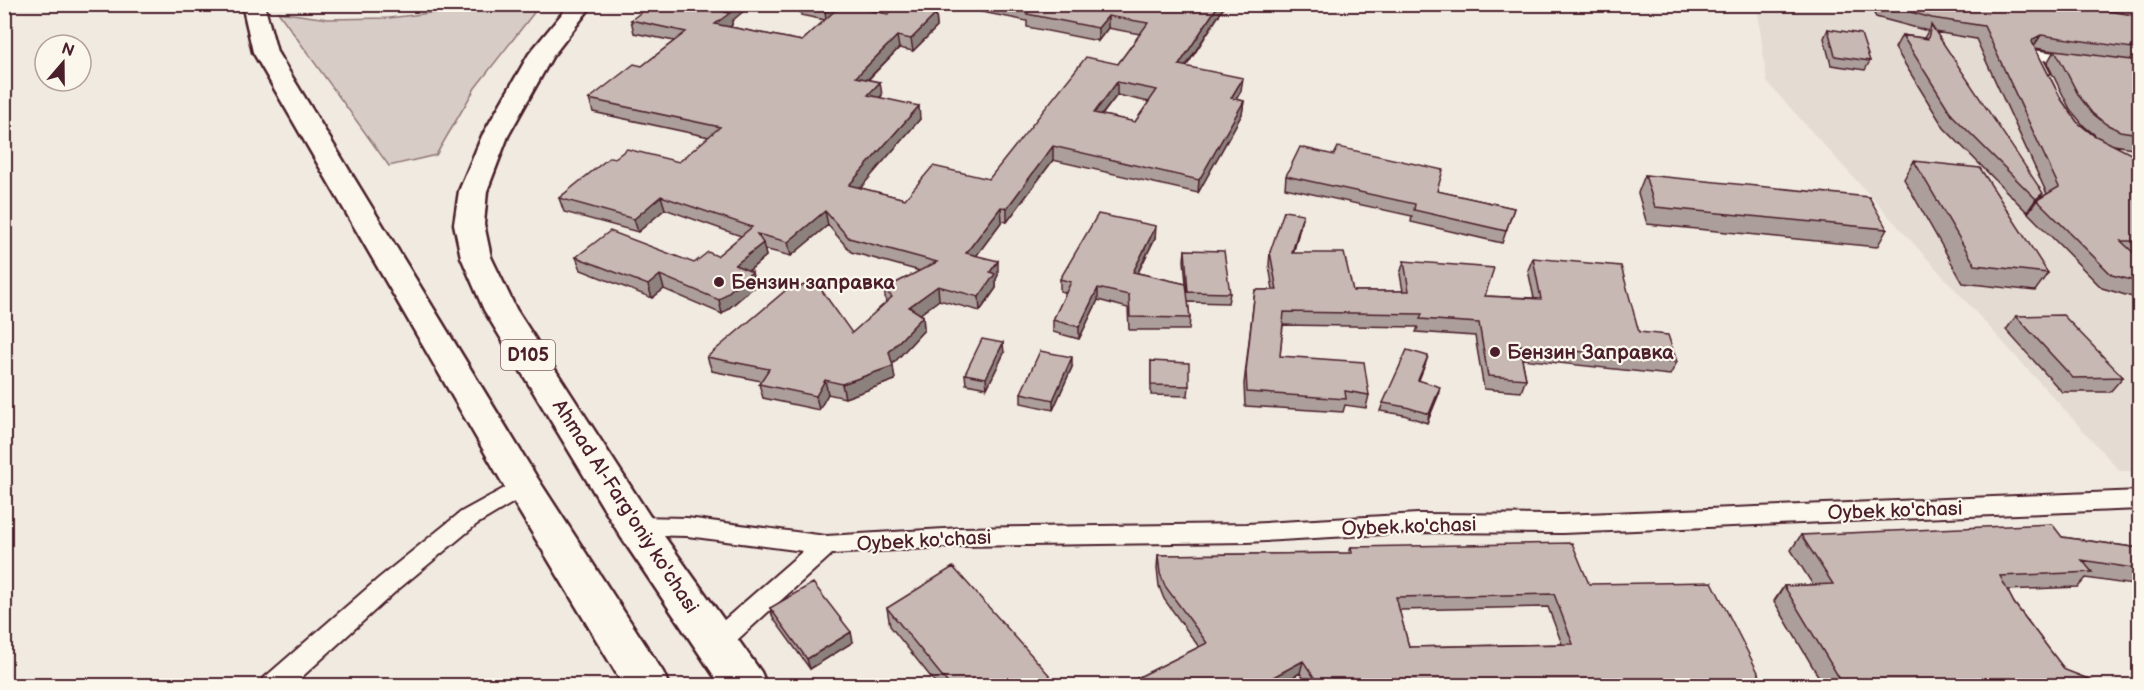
<svg xmlns="http://www.w3.org/2000/svg" width="2144" height="690" viewBox="0 0 2144 690" font-family="'Balsamiq Sans',sans-serif">
<style>
.built{fill:#e4dbd2}
.green{fill:#d8ccc6;stroke:#917678;stroke-width:1.5}
.lines{fill:none;stroke-linecap:round;stroke-linejoin:round}
.street-casing{stroke:#4a1f2b;stroke-width:4}
.highway-casing{stroke:#4a1f2b;stroke-width:5}
.street{fill:#fbf7ec;fill-rule:evenodd}
.highway{fill:#fbf7ec;fill-rule:evenodd}
.wall{fill:#ac9e9a;stroke:#4a1f2b;stroke-width:1.5;fill-rule:evenodd}
.shaded-wall{fill:#8c817d;stroke:#4a1f2b;stroke-width:1.5}
.building{fill:#c8b8b3;stroke:#4a1f2b;stroke-width:1.5;fill-rule:evenodd}
.poi-dot{fill:#4a1f2b;stroke:#fbf7ec;stroke-width:2}
.labels{text-anchor:middle;stroke-width:4.5;stroke-linejoin:round;paint-order:stroke}
.shield{fill:#fbf7ec;stroke:#7f6065;stroke-width:1.5}
.shield-label{font-size:18px;font-weight:bold;fill:#4a1f2b}
.poi-label{font-size:20px;font-weight:bold;fill:#4a1f2b;stroke:#fbf7ec;text-anchor:start}
.street-label{font-size:20px;fill:#4a1f2b;stroke:#fbf7ec}
</style>
<rect width="100%" height="100%" fill="#f0eae0"/>
<filter id="ink" filterUnits="userSpaceOnUse"><feTurbulence type="fractalNoise" baseFrequency=".0167" numOctaves="2"/><feDisplacementMap in="SourceGraphic" scale="12" xChannelSelector="R" yChannelSelector="G"/><feConvolveMatrix kernelMatrix="1 2 1 2 8 2 1 2 1" color-interpolation-filters="sRGB"/></filter>
<g filter="url(#ink)">
<path class="built" d="M1757,5H2139V471H2120L1767,82Z"/>
<path class="green" d="M495,5H540L475,88L436,155L389,166L278,12L328,19L389,18Z"/>
<g class="lines">
<g class="street-casing">
<path id="street" d="M2033,50L2077,56L2084,60L2077,64L2043,60L2050,73L2043,77L2038,76L2026,54Z
M523,478L531,480L534,486L531,492L477,524L395,592L292,686H260L264,678L379,578L461,512Z
M2140,491V509L1562,533L1418,532L1247,542L961,546L832,554L725,651L716,654L707,651L704,643L707,635L803,551L687,536L635,535L627,532L624,526L627,520L635,517L687,518L826,536L961,528L1247,524L1418,514L1562,515Z"/>
</g>
<g class="highway-casing">
<path id="highway" d="M242,4H264L277,52L536,476L663,672L669,686H624L510,496L253,52Z
M570,4H593L552,57L508,136L487,191L484,224L491,257L516,309L649,515L761,672L767,686H721L621,537L484,310L461,257L454,224L459,191L482,136L529,54Z"/>
</g>
<use href="#street" class="street"/>
<use href="#highway" class="highway"/>
</g>
<path class="wall" d="M802,4H844L843,6L888,14H936L937,27L913,51L899,48L868,80L882,95L880,98L920,119L860,188L905,199L989,179L1118,64L1140,34L1108,28L1098,41L1027,27V21L961,8V4H1226L1186,67L1241,91L1236,99L1244,101L1242,114L1198,193L1053,160L1007,222L1002,221L976,256L998,275L996,279V288L980,311L939,300L920,314L923,316L924,330L892,364L895,380L845,398L828,394L819,410L763,398L759,384L761,381L712,371L707,357L794,289L852,333L886,303L884,289L920,271L851,252L828,225L791,256L764,249L766,256L749,271L755,286L722,314L664,289L652,298L581,270L576,257L694,263L717,256L741,236L665,209L638,232L564,212L559,198L615,158L679,162L709,137L593,112L589,99L642,66L674,41L634,33L631,20L732,21V25L730,27L802,41L825,20L801,15L799,7ZM1117,95L1149,102L1135,122L1102,115Z
M1872,4H2066L2139,16V149L2113,145L2139,168V255H2136L2139,258V299L2102,288L2028,213L2030,210L2027,212L1944,128L1895,48L1902,35L1924,38L1928,31L1876,17L1872,10ZM1935,32L1976,39L2047,194L2040,198ZM2035,48L2054,51L2047,63L2070,109L2084,126L2095,135L2077,122L2061,99Z
M1828,29L1870,61L1865,70L1831,65L1824,38Z
M1914,161L2048,273L2035,291L1963,283L1904,179Z
M1645,175L1887,229L1877,247L1647,224L1638,193Z
M1286,176L1437,191L1514,208L1502,243L1411,222L1412,216L1285,188Z
M1300,227L1293,253L1353,291H1403L1400,274L1404,261L1485,296L1534,298L1528,270L1533,258L1639,332L1677,362L1670,375L1522,359L1526,379L1521,392L1484,389L1475,336L1416,332L1418,327L1283,325L1280,356L1369,395L1366,408L1345,405L1343,412L1245,406L1244,384L1255,290H1273L1269,265L1270,252Z
M1155,238L1138,273L1186,284L1184,260L1185,250L1230,293L1228,303L1188,302L1190,318L1189,330H1129L1128,308L1098,300L1079,339L1053,332V320L1066,293L1060,291V279Z
M2016,316L2123,377L2110,392H2062L2006,330Z
M1004,353L987,388L966,384L965,374Z
M1428,356L1419,380L1438,396L1427,423L1404,415L1380,411L1383,403Z
M1151,361L1189,386L1188,396L1151,395Z
M1072,367L1053,410L1021,403V393Z
M1801,535L2062,537L2139,548V586L2086,578L2078,587L2007,590L2014,603L2065,670L2106,686H1824L1774,601L1784,586L1813,585L1791,550Z
M1351,547L1589,584L1765,686H1308L1300,673L1277,686H1137V678L1199,647L1164,599L1159,586L1157,568L1158,555L1349,553ZM1548,607L1562,644L1409,647L1399,610Z
M770,608L853,642L810,669L773,618Z
M887,608L1059,686H938L890,626Z"/>
<path class="shaded-wall" d="M734,4H752L732,21V25L718,37L715,24L725,12Z
M833,4H844L826,20L825,11Z
M1219,4H1226L1178,78L1179,65Z
M936,14L937,27L913,51L911,39Z
M1108,16V28L1098,41V28Z
M2041,35L2033,48L2025,52L2033,39Z
M897,36L899,48L857,90L856,77Z
M1243,78L1241,91L1229,111L1231,98Z
M880,82L882,95L870,108L868,95Z
M1117,82V95L1093,126L1094,113Z
M1244,101L1242,114L1198,193L1199,180Z
M919,106L920,119L851,199L849,185Z
M1053,146V160L1007,222V208Z
M2043,193L2038,201L2037,200L2030,210L2027,212L2036,199Z
M661,196L665,209L638,232L634,219Z
M1001,207L1002,221L968,267L966,253Z
M825,211L828,225L791,256L788,242Z
M1303,214L1300,227L1290,266L1292,253Z
M1156,226L1155,238L1132,284L1133,272Z
M763,243L766,256L739,279L735,265Z
M998,261V275L996,279V288L980,311L979,297L990,272Z
M752,272L755,286L722,314L719,300Z
M660,275L664,289L652,298L648,285Z
M938,286L939,300L911,321L909,307Z
M1098,288V300L1079,339V327Z
M923,316L924,330L891,366L889,352Z
M1003,343L1004,353L987,388L986,378Z
M1428,356L1425,365L1415,388L1418,380Z
M1072,357V367L1053,410V400Z
M893,366L895,380L845,398L842,384Z
M825,380L828,394L819,410L816,396Z
M1440,387L1438,396L1427,423L1429,414Z
M851,632L853,642L810,669L807,659Z
M1303,661L1300,673L1277,686H1256Z"/>
<path class="building" d="M652,4H734L725,12L730,13L715,24L802,41L841,5L888,14L896,7L936,14L911,39L897,36L856,77L880,82L868,95L919,106L849,185L905,199L933,166L989,179L1086,57L1118,64L1148,23L1108,16L1098,28L1027,14L1031,10L1005,4H1219L1179,65L1243,78L1231,98L1244,101L1199,180L1053,146L1007,208L1001,207L966,253L998,261L990,272L995,274L979,297L938,286L909,307L923,316L889,352L893,366L842,384L825,380L816,396L759,384L769,369L707,357L792,285L794,289L815,281L852,333L892,297L884,289L937,262L849,238L825,211L788,242L757,234L763,243L735,265L752,272L719,300L660,275L648,285L576,257L610,231L694,263L708,252L717,256L752,227L661,196L634,219L559,198L610,157L615,158L627,149L679,162L720,127L589,99L634,64L642,66L686,32L631,20ZM1117,82L1157,90L1135,122L1094,113Z
M802,4H833L825,11L799,7Z
M1882,4H2066L2139,16V49L2041,35L2033,39L2032,42L2061,99L2077,122L2092,134L2131,154L2139,168V241H2121L2139,258V282L2112,275L2037,200L2059,187L1984,26L1932,18Z
M1931,25L2043,193L2036,199L1952,115L1902,35L1928,39Z
M1828,29L1861,34L1870,61L1835,56Z
M2055,50L2139,61V134L2120,131L2106,124L2092,113L2079,96Z
M1300,147L1334,155L1338,147L1443,170L1437,191L1514,208L1506,231L1414,210L1415,204L1286,176Z
M1914,161L1980,168L2048,273L1975,265Z
M1645,175L1869,197L1887,229L1655,207Z
M1284,211L1303,214L1292,253H1344L1353,291H1409L1404,261L1494,268L1485,296L1541,299L1533,258L1621,266L1639,332L1668,335L1677,362L1519,345L1526,379L1488,376L1479,323L1420,319L1422,314L1284,312L1280,356L1364,362L1369,395L1345,391L1346,399L1247,392L1246,371L1255,290H1277L1270,252Z
M1098,214L1156,226L1133,272L1186,284L1190,318L1130,317L1129,295L1098,288L1079,327L1053,320L1071,282L1060,279Z
M1185,250L1224,251L1230,293L1188,292Z
M2063,315L2123,377L2073,378L2016,316Z
M982,339L1003,343L986,378L965,374Z
M1407,350L1428,356L1418,380L1440,387L1429,414L1406,407L1383,403Z
M1040,351L1072,357L1053,400L1021,393Z
M1151,361L1189,363V386L1151,385Z
M2052,524L2062,537L2139,548V569L2082,560L2092,572L2000,576L2014,603L2065,670L2106,686H1844L1784,586L1833,584L1801,535Z
M1572,543L1589,584L1712,582L1765,686H1405L1403,679H1359L1361,686H1320L1303,661L1256,686H1142L1137,678L1207,643L1165,586L1160,573L1158,555L1352,553L1351,547ZM1554,594L1573,644L1409,647L1396,597Z
M953,567L1059,686H950L887,608Z
M813,583L851,632L807,659L770,608Z"/>
</g>
<g class="poi-dot">
<circle cx="719" cy="282" r="6"/>
<circle cx="1495" cy="352" r="6"/>
</g>
<g class="labels">
<rect class="shield" x="501" y="340" width="54" height="30" rx="4.5"/>
<g class="shield-label">
<text x="528" y="361">D105</text>
</g>
<g class="poi-label">
<text x="731" y="289">Бензин заправка</text>
<text x="1507" y="359">Бензин Заправка</text>
</g>
<g class="street-label">
<text transform="translate(626 506) rotate(57)" y="7">Ahmad Al-Farg'oniy ko'chasi</text>
<text transform="translate(1895 510) rotate(-2)" y="7">Oybek ko'chasi</text>
<text transform="translate(1409 526) rotate(-2)" y="7">Oybek ko'chasi</text>
<text transform="translate(924 540) rotate(-3)" y="7">Oybek ko'chasi</text>
</g>
</g>
<rect width="2144" height="690" fill="none" stroke="#fbf7ec" stroke-width="24"/>
<rect x="12" y="12" width="2120" height="666" fill="none" stroke="#4a1f2b" stroke-width="2" filter="url(#ink)"/>
<g transform="translate(63 63) rotate(20)"><circle r="28" fill="#fbf7ec" stroke="#b4a19f" stroke-width="1.5"/>
<path d="M0-4.5L10 22L0 15L-10 22Z" fill="#4a1f2b"/>
<text y="-9" font-size="16" font-weight="bold" text-anchor="middle" fill="#4a1f2b">N</text>
</g>
</svg>
